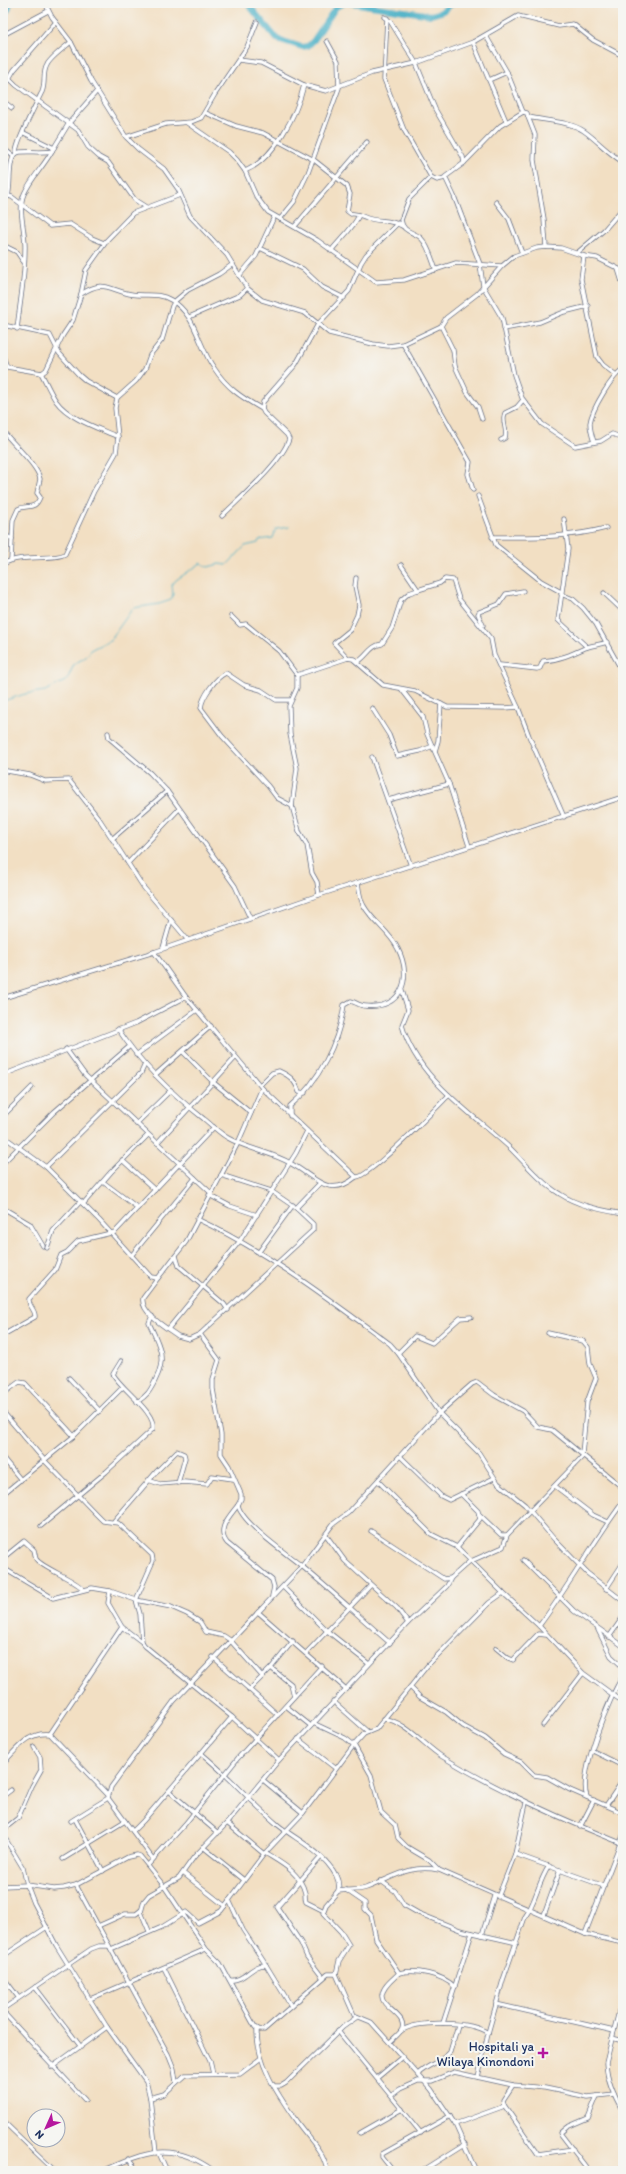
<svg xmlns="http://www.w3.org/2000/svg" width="626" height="2174" font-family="Itim,sans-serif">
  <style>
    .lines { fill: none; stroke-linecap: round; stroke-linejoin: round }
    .stream { stroke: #46afc5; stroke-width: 1 }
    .river { stroke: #46afc5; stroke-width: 6 }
    .minor-casing { stroke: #666d81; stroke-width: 5 }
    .minor { stroke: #fff; stroke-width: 3.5 }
    .poi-dot { fill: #b5179e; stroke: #f6f6f2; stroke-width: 1.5 }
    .labels { text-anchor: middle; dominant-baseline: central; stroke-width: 4; stroke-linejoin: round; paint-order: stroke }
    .poi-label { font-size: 13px; fill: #1b2f5e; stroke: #f6f6f2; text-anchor: end }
  </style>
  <rect width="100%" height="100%" fill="#f6f6f2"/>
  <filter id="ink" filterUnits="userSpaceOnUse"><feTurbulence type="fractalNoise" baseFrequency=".025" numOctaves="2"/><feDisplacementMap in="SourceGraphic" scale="8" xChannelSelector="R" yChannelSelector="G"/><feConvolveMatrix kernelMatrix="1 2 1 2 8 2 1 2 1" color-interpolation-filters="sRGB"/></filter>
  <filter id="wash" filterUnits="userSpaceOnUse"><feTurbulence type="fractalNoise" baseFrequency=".012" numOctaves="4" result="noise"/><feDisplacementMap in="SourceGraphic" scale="16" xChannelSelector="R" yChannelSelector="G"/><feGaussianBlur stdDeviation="0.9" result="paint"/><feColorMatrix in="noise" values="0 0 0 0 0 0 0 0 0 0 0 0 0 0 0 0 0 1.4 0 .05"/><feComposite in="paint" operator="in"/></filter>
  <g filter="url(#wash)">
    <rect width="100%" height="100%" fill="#f2dfc3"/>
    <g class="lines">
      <polyline class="stream" points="3,701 25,694 45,691 67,680 74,664 86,657 92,649 110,640 133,608 159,604 171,600 173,594 172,585 176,580 201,563 208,567 219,564 227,565 245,546 258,543 259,540 273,538 276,529 289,527"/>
      <g class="river">
        <polyline points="247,3 277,39 302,47 308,46 314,40 336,7 344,3"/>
        <polyline points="351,3 431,15 441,12 453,3"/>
        <polyline points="3,13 8,10 10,3"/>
      </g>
    </g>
  </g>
  <g filter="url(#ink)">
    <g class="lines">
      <g class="minor-casing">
        <g id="minor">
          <polyline points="45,3 52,17 71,42 91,81 126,137 138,149 164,169 178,189 190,216 227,255 247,288 262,300 305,313 329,333 373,344 388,346 403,344 441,326 446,318 477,294 502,266 514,256 537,248 546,247 561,248 584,256 597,258 623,271"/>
          <polyline points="261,4 262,3"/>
          <polyline points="384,17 390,21 416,63 435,109 463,157 464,163"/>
          <polyline points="387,18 384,79 404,130 431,177 437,180 445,178"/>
          <polyline points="3,35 48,11"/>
          <polyline points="486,36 507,72 523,112"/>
          <polyline points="473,42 506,121"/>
          <polyline points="239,60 261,63 304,85 326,91 372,73 416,63 473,42 518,16 559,26 573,24 593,40 623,56"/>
          <polyline points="3,72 16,85 78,130 88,147 99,157 108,162 135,200 146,207"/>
          <polyline points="489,80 507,72"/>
          <polyline points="3,89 14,70 56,22"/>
          <polyline points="3,101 12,108"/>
          <path d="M206 113 236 126 263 133 314 160 347 186 350 194 347 211 351 214C357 213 361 216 367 218 379 222 390 219 402 226"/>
          <polyline points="528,117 535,135 534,160 544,219 546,247"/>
          <polyline points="187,123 229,152 237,160 245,171 256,196 268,212 317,240 376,282 404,280 456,263 502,266"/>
          <polyline points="24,133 54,148"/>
          <polyline points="126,137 166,124 191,122 201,118 215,94 247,47 257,22"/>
          <polyline points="3,148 13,156"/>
          <path d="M16 153C15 144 37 102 42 92 46 83 42 73 47 65 50 58 65 47 71 42"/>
          <path d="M623 162C608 153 598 141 584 131 569 121 546 121 528 117L527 113 523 112 500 126 464 163 445 177 454 196 480 264 483 286 502 318 514 375 522 398 542 424 575 446 601 441 612 434 623 438"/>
          <path d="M245 171C274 159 297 114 304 85"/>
          <path d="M431 177 409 199 401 220C403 233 413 231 421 238 429 246 432 260 436 270"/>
          <path d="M8 196C12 184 6 154 20 152 30 151 41 153 52 151L69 123 97 91"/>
          <polyline points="3,199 8,196 12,197 50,226 70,224 92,238 104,243 133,213 180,195"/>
          <polyline points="496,202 509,219 522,253"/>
          <polyline points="280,219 294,202 308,173 339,88 338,61 327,41"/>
          <polyline points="295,226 367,142"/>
          <polyline points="3,245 17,252 23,261"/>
          <polyline points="260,248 303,269 322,287 344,298"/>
          <path d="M331 251C340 239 353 229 359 215"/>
          <polyline points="577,253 604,230 623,208"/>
          <polyline points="584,256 581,279 597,357 603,365 616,375"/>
          <polyline points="618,269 623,285"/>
          <polyline points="239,276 256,256 274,217"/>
          <polyline points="81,294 86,270 106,242"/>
          <polyline points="189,317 240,295 247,288"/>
          <polyline points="3,325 50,335 59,353 79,375 86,381 117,398"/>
          <polyline points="441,326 453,350 455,366 467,392 478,407 482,419"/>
          <path d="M17 329C20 303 25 276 25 249 26 233 17 209 24 194 31 178 44 166 52 151"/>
          <polyline points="504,329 540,322 564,312 588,306"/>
          <polyline points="403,344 470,462 468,474 473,490"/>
          <path d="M3 356 7 367 42 373 46 370 63 335 73 320 81 294C102 281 105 287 126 293 142 298 156 291 171 300 196 314 198 346 214 368 227 388 241 397 262 409"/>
          <path d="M41 373C46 382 50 392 56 401 69 419 98 428 118 437"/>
          <path d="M3 431C12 443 38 466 40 479L37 493 40 497C35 511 27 504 18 509L13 520 11 560"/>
          <path d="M501 440 505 438C508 429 501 422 505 413L517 407 523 400"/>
          <path d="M594 442C592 436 590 429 590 423 592 409 612 376 623 369"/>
          <polyline points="478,496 496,545 541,581 561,592"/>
          <path d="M222 516C240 498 283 461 289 439L287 435 264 413 262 409 263 402 296 364 318 324 349 291 361 263 366 255 398 223"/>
          <polyline points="564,519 568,549 558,620 587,647"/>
          <polyline points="3,534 12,539"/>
          <path d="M492 537C530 537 569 538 606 528"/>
          <path d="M3 564C22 553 54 561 65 554L94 491 116 453 118 437 115 408 117 398 136 381 145 369 150 355 162 340 172 306 175 301 188 290 219 274 233 264"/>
          <polyline points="401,565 418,590 440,583 445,579 453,580 459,599 491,639 494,655 518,707 529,736 564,817"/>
          <polyline points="604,593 623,611"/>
          <polyline points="561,594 573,599 583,608 596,624 621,669 623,743"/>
          <polyline points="231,616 240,625 246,624 279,651 297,675 297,688 289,706 290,734 297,768 292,806 299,831 307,845 312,873 317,882 319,895"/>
          <polyline points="483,625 478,614 479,612 499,604 506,594 523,591"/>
          <polyline points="348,658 334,643 350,630 357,615 359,605 355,586 356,578"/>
          <path d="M354 659 359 661C367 656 371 645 382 644L392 628 401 600 409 593 418 590"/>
          <path d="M500 665 537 669 540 668 543 661C559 660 572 654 585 648 591 645 600 645 607 642"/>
          <polyline points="297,675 348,658 353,659 383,685 415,691 447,707 505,708 518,707"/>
          <polyline points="402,690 423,717 427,734 449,784 469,846"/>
          <path d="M290 700H276L261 690 244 685 226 673C216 677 202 697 201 708L222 736 268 786 277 798 292 806"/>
          <polyline points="372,708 389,735 397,756 420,751 433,746"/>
          <polyline points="108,733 109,738 150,773 167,791 235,886 250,918"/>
          <polyline points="435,751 438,741 441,704"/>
          <polyline points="372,757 411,866"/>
          <polyline points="7,771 30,775 45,781 69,780 100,820 144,888 187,939"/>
          <polyline points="388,800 449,784"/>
          <polyline points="112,839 167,791"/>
          <polyline points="128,863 179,809"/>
          <polyline points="163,948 171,920"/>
          <path d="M154 952 186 997 262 1088 356 1177C368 1179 437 1107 449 1095"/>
          <path d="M402 990 408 1010 402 1025C417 1079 472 1113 511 1149 526 1164 541 1183 560 1194 578 1206 602 1210 623 1214"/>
          <polyline points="3,998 154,952 319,895 623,797"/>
          <path d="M118 1029C141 1064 171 1093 204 1119 212 1125 219 1133 228 1138 247 1149 271 1152 290 1163 315 1176 328 1200 356 1177"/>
          <polyline points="66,1049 85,1075 211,1193"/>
          <polyline points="183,1052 214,1083 251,1113"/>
          <polyline points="136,1055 197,1010"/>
          <polyline points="3,1075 136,1023 186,997"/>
          <polyline points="155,1075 211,1026"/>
          <path d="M260 1085 272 1073 279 1071C290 1076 295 1080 299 1092L305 1093"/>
          <polyline points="3,1116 32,1087"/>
          <path d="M290 1116V1106C319 1082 339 1042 344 1005L351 1001C355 1002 360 1006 365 1006 402 1010 413 978 398 949 390 932 373 922 364 906 360 900 359 890 358 883"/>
          <polyline points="136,1124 171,1090"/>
          <polyline points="3,1136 46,1167 99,1220 151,1277 158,1278 186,1242 238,1143 262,1088"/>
          <polyline points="157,1143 236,1057"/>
          <polyline points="122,1160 155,1190"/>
          <polyline points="3,1163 54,1112 130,1046"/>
          <polyline points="46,1167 141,1073 145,1064"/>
          <polyline points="103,1182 138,1208"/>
          <polyline points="209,1195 230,1206 257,1215"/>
          <polyline points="83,1204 111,1172 148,1135"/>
          <polyline points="3,1208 30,1224 43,1246"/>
          <polyline points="296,1208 320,1183"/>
          <path d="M197 1219C266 1251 329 1299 390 1344L398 1353 439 1413 479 1453 498 1483 525 1505 554 1539 587 1573 623 1601"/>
          <polyline points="47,1248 53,1231 81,1201"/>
          <polyline points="258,1253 293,1205"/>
          <polyline points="131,1256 195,1178"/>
          <polyline points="176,1256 179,1266 224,1304 228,1310"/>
          <path d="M158 1278 143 1298C140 1313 167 1328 178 1336L189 1339 200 1334 313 1230V1224L296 1208 271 1191 221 1175"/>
          <polyline points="168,1329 239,1242 296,1153 307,1131"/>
          <polyline points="548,1333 583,1341 588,1347 590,1364 596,1378 587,1402 582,1454"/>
          <path d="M200 1334 219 1360 213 1379V1389L221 1435V1454L229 1466 241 1494V1499L238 1505C242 1524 289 1555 304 1568 333 1592 361 1618 390 1643"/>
          <path d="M3 1335 35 1317C36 1310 28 1306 29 1299L55 1270 61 1255 67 1252 78 1241 115 1232 214 1127"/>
          <polyline points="398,1353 415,1336 432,1343 460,1318 471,1317"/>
          <polyline points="69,1378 100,1411"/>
          <polyline points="3,1394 19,1382 25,1383 74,1436"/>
          <path d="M137 1402C147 1396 150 1391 155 1381 167 1358 160 1346 149 1323L152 1316"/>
          <polyline points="3,1412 45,1461 96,1514 103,1521 118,1523 152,1555 153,1561 136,1600 140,1614 142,1642 145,1646 232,1717 279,1760"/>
          <polyline points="401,1457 441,1496 449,1500 494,1478"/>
          <polyline points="3,1458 21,1480"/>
          <polyline points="148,1480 160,1484 184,1482 207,1484 212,1476 233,1479"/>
          <polyline points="378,1481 431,1534 457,1547 503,1593 539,1626 583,1673 623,1702"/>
          <polyline points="555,1486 593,1515 608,1522"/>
          <polyline points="3,1494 74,1436 123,1387"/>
          <path d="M238 1505C229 1517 216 1529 227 1543L272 1580 274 1587 272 1596"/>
          <polyline points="479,1514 501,1535 507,1535 583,1456"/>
          <polyline points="114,1521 157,1471 177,1451 184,1454 185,1458 178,1483"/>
          <path d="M41 1526 106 1472 153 1429C156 1412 122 1390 113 1374L121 1361"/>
          <polyline points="371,1531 444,1579 451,1578 470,1561"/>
          <polyline points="326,1535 345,1561 397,1608 408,1623"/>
          <polyline points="457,1547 480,1519 478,1511 461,1494"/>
          <path d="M3 1558 24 1541 34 1550C35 1553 35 1556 36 1559 42 1568 72 1578 83 1589"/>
          <polyline points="523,1560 574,1611 623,1646"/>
          <polyline points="471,1561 503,1547 507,1535"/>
          <polyline points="3,1568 53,1598 92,1588 110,1591 136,1600 171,1607 187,1614 200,1622 206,1632 224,1636 230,1640 262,1676"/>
          <polyline points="283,1587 326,1630 369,1664"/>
          <polyline points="606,1589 623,1563"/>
          <polyline points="110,1591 108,1603 122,1627"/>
          <polyline points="258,1612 346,1689"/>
          <path d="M539 1626C569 1586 593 1542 623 1502"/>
          <polyline points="598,1630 611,1656 623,1667"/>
          <polyline points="609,1637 623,1617"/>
          <polyline points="496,1648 508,1658 513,1660 538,1634 546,1635"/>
          <polyline points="307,1652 371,1585"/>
          <polyline points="213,1657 278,1715"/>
          <polyline points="271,1668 291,1684 294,1696"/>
          <polyline points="410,1687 420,1697 446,1712 463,1726 485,1738 504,1754 521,1762 534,1775 547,1777 570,1790 623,1813"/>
          <polyline points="249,1690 271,1668 293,1641"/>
          <polyline points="333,1701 368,1732"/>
          <polyline points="286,1706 311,1726"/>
          <path d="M383 1719C403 1719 425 1746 441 1756 499 1791 559 1818 621 1843"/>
          <polyline points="313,1723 345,1738 354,1745 371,1775 381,1812 395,1825 398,1838 407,1847 429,1860 438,1869"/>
          <polyline points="543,1725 583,1673"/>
          <polyline points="50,1734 122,1627 142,1642"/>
          <polyline points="298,1739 335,1768"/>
          <polyline points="593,1751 623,1766"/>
          <path d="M202 1754C229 1776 251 1802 278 1825 294 1838 314 1847 328 1864 335 1872 341 1881 338 1891L326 1905 323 1913 341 1932 349 1945 339 1961 336 1974"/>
          <path d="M5 1761C18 1748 29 1731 50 1734L108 1795"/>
          <polyline points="263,1780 303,1813"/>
          <polyline points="169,1791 218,1833"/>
          <polyline points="3,1796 11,1790"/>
          <path d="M587 1797C578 1774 609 1698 623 1676"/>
          <polyline points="607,1804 623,1780"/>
          <polyline points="75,1819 103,1871"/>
          <polyline points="71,1821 108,1798"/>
          <polyline points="227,1823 264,1854"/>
          <polyline points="580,1827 594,1800"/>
          <polyline points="3,1830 18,1818 32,1786 41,1770 40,1757 34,1747"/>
          <polyline points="133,1831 143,1821 232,1717"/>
          <polyline points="3,1835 23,1868 27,1885 34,1903 56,1945 107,2027 146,2081 150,2098 156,2153"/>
          <polyline points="203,1847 244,1880"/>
          <path d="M265 1853C281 1863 300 1872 305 1893 305 1896 305 1899 306 1902L322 1910"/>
          <polyline points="515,1854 604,1886"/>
          <polyline points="321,1857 277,1907 301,1943 307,1957 323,1978"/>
          <polyline points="63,1859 125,1821"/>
          <polyline points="153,1859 108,1798 111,1787 174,1701 302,1566 333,1524 348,1513 439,1413 472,1384 477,1382 494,1395 523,1411 538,1427 552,1430 623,1488"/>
          <polyline points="148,1865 185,1824 238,1758 322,1666"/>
          <polyline points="183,1873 225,1906"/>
          <polyline points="381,1881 395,1891 404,1905 418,1913 460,1930 517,1943"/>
          <polyline points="76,1885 168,2054 174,2069 176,2082"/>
          <polyline points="3,1886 27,1885 54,1889 64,1888 76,1885 128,1857 137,1855 140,1856 164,1886 206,1949 220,1963 255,2027 260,2030 264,2030 328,1974 336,1974 354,2015 371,2022 431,2089 455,2124 476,2171"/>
          <polyline points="346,1890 365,1903 365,1909 371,1915 376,1939 399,1973"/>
          <path d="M338 1891C347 1889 358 1891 366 1888 393 1878 408 1864 439 1870L585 1934 623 1943"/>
          <polyline points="498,1897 515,1854 526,1803"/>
          <polyline points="229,1900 243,1930 266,1965"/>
          <polyline points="544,1915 560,1870"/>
          <polyline points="98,1926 125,1914 136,1914 141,1910"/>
          <polyline points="149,1931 141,1912 144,1901 149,1895 179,1878 194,1857 227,1823 279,1760 408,1623 447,1586 451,1578"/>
          <polyline points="585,1934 623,1836"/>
          <polyline points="482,1935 494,1896"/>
          <polyline points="111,1949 162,1927 186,1912 198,1923 221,1911 264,1854 303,1813 354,1745 364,1734 376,1729 427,1666 489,1603 503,1593"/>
          <polyline points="3,1956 47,1927"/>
          <polyline points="164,1968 210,2061 213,2074"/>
          <polyline points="3,1977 18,1997"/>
          <path d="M230 1980C244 1982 252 1964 266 1965L291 2006"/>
          <polyline points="35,1987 81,2047"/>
          <path d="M623 1995 606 2063C607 2080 614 2096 623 2111"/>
          <polyline points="90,1999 206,1949"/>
          <polyline points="496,2004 614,2031"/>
          <polyline points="3,2009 91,1949 99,1946 109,1946"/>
          <polyline points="3,2012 85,2100"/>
          <polyline points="443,2023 472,1933"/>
          <path d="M257 2029C256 2063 278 2095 297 2122 308 2138 324 2151 327 2171"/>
          <polyline points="338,2031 421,2133"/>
          <path d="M401 2031C418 2020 471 2021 488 2033"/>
          <polyline points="612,2038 623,2041"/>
          <path d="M390 2042C393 2039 398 2035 401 2031 410 2016 380 2008 382 1995 383 1986 393 1979 399 1973 416 1969 442 1974 455 1987"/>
          <polyline points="52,2067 107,2027"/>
          <path d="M418 2074C427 2065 443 2061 450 2052L458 2025"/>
          <path d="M478 2077 488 2033 503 1980 525 1917C536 1902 538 1882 549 1866"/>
          <polyline points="377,2078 402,2057"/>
          <polyline points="274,2086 281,2086 286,2083 343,2027 357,2017"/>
          <polyline points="392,2095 400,2089 418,2081 432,2081 454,2072 513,2085 545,2088 588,2097 614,2094"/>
          <polyline points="150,2098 164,2094 185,2075 240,2074 261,2058"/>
          <polyline points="504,2105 538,2154 573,2149"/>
          <polyline points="3,2121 55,2171"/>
          <polyline points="455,2124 502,2107 504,2105 503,2100 513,2085"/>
          <polyline points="360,2133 402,2109"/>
          <polyline points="159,2153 167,2171"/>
          <polyline points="128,2159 138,2171"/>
          <path d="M103 2171C146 2151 173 2141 214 2171"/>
          <polyline points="393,2171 382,2157 382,2154 450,2116"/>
          <polyline points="422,2171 465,2144"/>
          <polyline points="589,2171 560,2133 567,2127 588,2118 597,2096"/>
          <polyline points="616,2171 623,2166"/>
        </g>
      </g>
      <use href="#minor" class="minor"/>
    </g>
  </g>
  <path class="poi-dot" d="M541 2047h4v4h4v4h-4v4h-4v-4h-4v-4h4z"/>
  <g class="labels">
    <g class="poi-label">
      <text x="534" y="2046">Hospitali ya<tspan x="534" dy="15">Wilaya Kinondoni</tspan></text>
    </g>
  </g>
  <rect width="626" height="2174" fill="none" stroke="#f6f6f2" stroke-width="16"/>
  <g transform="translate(46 2128) rotate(225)"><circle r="19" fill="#f6f6f2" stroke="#9ea6b7"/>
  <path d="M0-3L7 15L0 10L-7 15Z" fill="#b5179e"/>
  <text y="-6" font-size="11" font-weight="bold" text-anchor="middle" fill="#1b2f5e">N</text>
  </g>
</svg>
